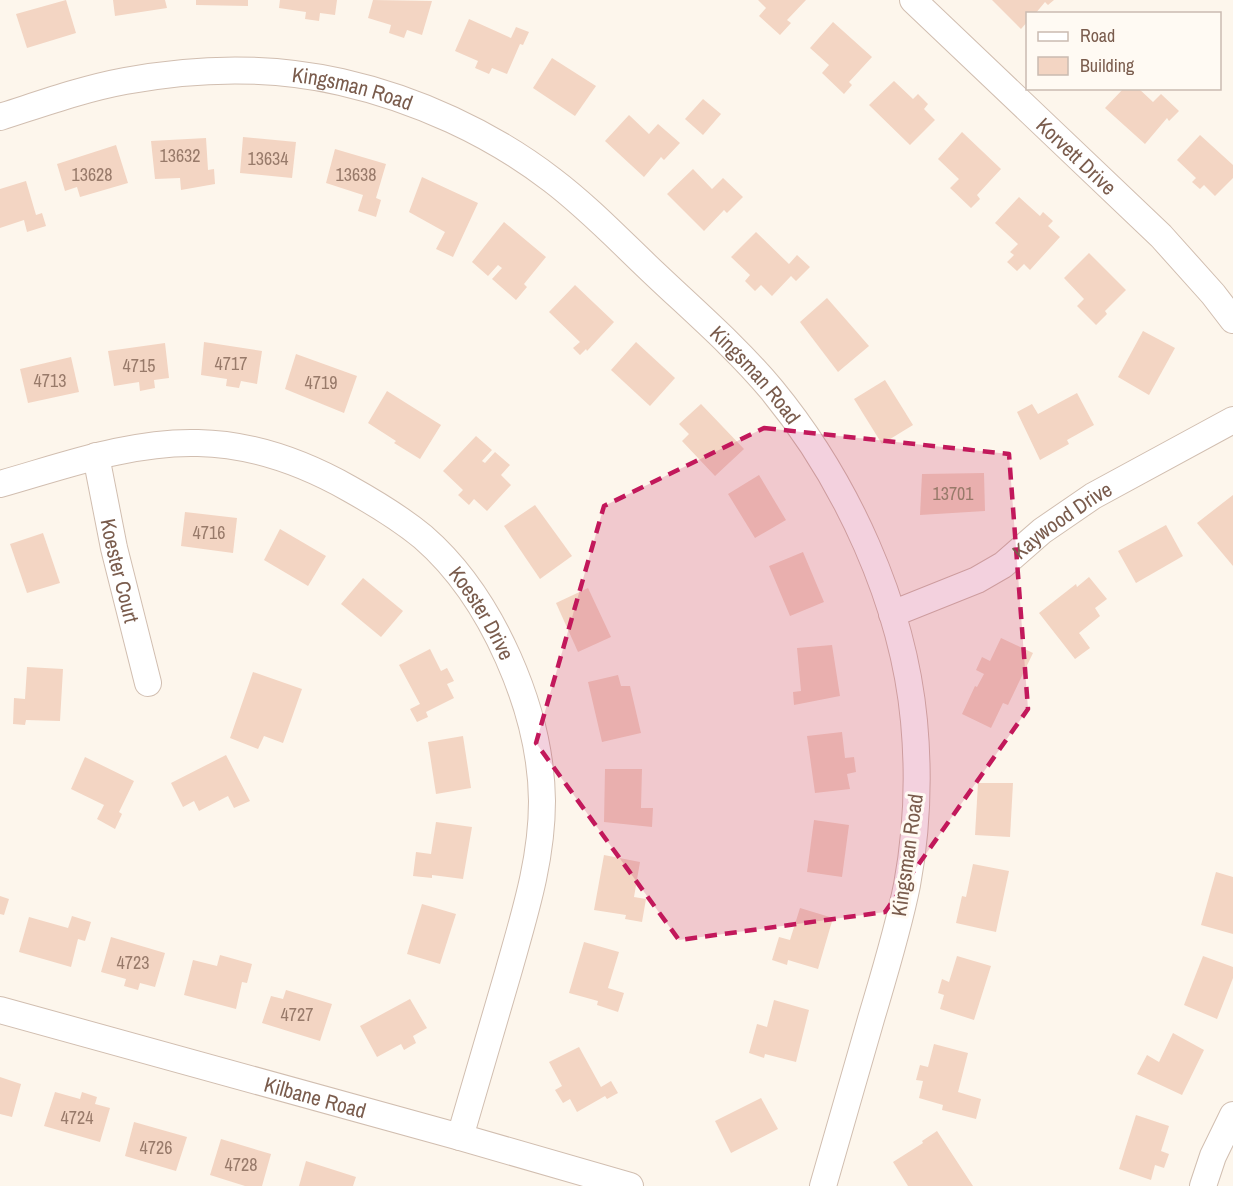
<svg xmlns="http://www.w3.org/2000/svg" width="1233" height="1186" font-family="'Archivo Narrow',sans-serif">
  <style>
    .building { fill: #f3d5c3 }
    .lines { fill: none; stroke-linecap: round; stroke-linejoin: round }
    .minor-casing { stroke: #d1beb0; stroke-width: 28 }
    .minor { stroke: #fff; stroke-width: 26 }
    .marked { fill: #c2185b; fill-opacity: 0.2; stroke: #c2185b; stroke-width: 4.5; stroke-dasharray: 12 8; stroke-linejoin: round }
    .labels { text-anchor: middle; dominant-baseline: central; stroke-width: 6; stroke-linejoin: round; paint-order: stroke }
    .number-label { font-size: 18px; fill: #987a6a }
    .street-label { font-size: 21px; fill: #7a5c4d; stroke: #fffaf3 }
  </style>
  <rect width="100%" height="100%" fill="#fdf6ec"/>
  <g class="building">
    <polygon points="66,0 76,33 27,48 16,14"/>
    <polygon points="113,0 165,0 167,8 115,16"/>
    <polygon points="196,0 248,0 248,6 196,5"/>
    <polygon points="280,0 337,0 335,15 320,13 319,21 305,19 306,12 279,8"/>
    <polygon points="373,0 432,1 422,35 407,30 404,38 389,33 391,25 368,18"/>
    <polygon points="758,0 806,0 787,20 791,23 780,35 759,16 766,8"/>
    <polygon points="992,0 1054,0 1048,5 1045,2 1035,14 1028,14 1028,21 1021,29"/>
    <polygon points="469,19 511,38 516,27 529,32 523,45 520,44 507,74 492,68 489,74 475,68 478,61 455,51"/>
    <polygon points="833,22 872,57 849,82 852,85 844,94 822,73 829,65 810,48"/>
    <polygon points="552,58 596,86 575,116 533,88"/>
    <polygon points="894,81 913,99 918,94 928,104 924,109 935,120 910,145 869,105"/>
    <polygon points="1124,88 1138,88 1153,102 1161,94 1179,111 1169,121 1167,118 1145,144 1105,108"/>
    <polygon points="703,99 721,114 703,135 685,119"/>
    <polygon points="629,115 649,134 658,124 680,143 664,160 661,157 644,177 605,141"/>
    <polygon points="962,132 1001,169 977,195 980,199 971,208 950,188 959,179 938,159"/>
    <polygon points="1200,135 1233,165 1233,178 1215,196 1204,185 1200,189 1192,182 1196,178 1177,160"/>
    <polygon points="243,137 296,142 292,178 240,173"/>
    <polygon points="206,138 208,170 214,169 215,184 181,190 180,178 155,179 151,141"/>
    <polygon points="116,145 128,183 80,197 77,187 65,191 57,164"/>
    <polygon points="335,149 386,164 376,198 381,200 376,217 358,211 363,195 326,183"/>
    <polygon points="693,169 712,189 723,178 743,197 727,213 724,210 704,231 667,194"/>
    <polygon points="422,177 478,203 453,257 436,249 445,232 409,212"/>
    <polygon points="26,181 36,215 42,213 46,226 27,232 24,220 0,228 0,189"/>
    <polygon points="1019,197 1040,216 1043,212 1053,221 1048,226 1060,237 1030,270 1024,264 1017,271 1007,262 1014,255 1010,252 1018,244 995,223"/>
    <polygon points="504,222 546,257 524,284 527,287 516,300 492,279 502,268 498,265 488,276 472,262"/>
    <polygon points="756,232 789,264 797,255 810,267 796,281 791,276 772,296 761,285 755,291 745,281 750,275 731,257"/>
    <polygon points="1089,253 1126,290 1105,311 1107,314 1096,325 1077,306 1084,299 1064,278"/>
    <polygon points="575,285 614,322 587,351 586,349 580,355 573,348 580,342 549,312"/>
    <polygon points="827,298 869,346 838,372 800,322"/>
    <polygon points="1143,331 1175,348 1149,395 1118,377"/>
    <polygon points="204,342 262,351 257,384 241,381 239,388 226,386 227,379 201,375"/>
    <polygon points="636,342 675,378 650,406 611,370"/>
    <polygon points="165,343 169,378 154,380 155,388 140,391 139,382 114,386 108,351"/>
    <polygon points="296,354 357,376 344,413 285,389"/>
    <polygon points="71,357 79,392 28,403 20,369"/>
    <polygon points="885,380 913,425 882,444 854,399"/>
    <polygon points="387,391 441,425 420,459 394,443 396,441 368,423"/>
    <polygon points="1077,393 1094,425 1067,440 1069,444 1040,460 1017,412 1032,404 1038,414"/>
    <polygon points="701,404 744,449 715,476 682,441 689,434 679,424"/>
    <polygon points="476,436 492,450 482,461 485,463 495,452 510,465 501,475 511,485 487,511 474,499 469,505 458,495 463,490 443,471"/>
    <polygon points="984,473 985,511 920,515 922,474"/>
    <polygon points="759,475 786,520 755,538 728,494"/>
    <polygon points="1233,495 1233,566 1197,523"/>
    <polygon points="535,505 572,556 540,579 504,526"/>
    <polygon points="185,512 237,518 233,553 181,546"/>
    <polygon points="1166,525 1183,556 1136,583 1118,551"/>
    <polygon points="280,529 326,556 308,586 264,560"/>
    <polygon points="43,533 60,583 27,593 10,544"/>
    <polygon points="803,552 824,602 790,616 769,566"/>
    <polygon points="1089,577 1107,599 1095,608 1100,616 1079,633 1090,648 1075,659 1039,613 1076,584 1077,587"/>
    <polygon points="363,578 403,611 381,637 341,604"/>
    <polygon points="588,588 611,637 578,652 556,603"/>
    <polygon points="1001,638 1033,653 1008,705 1003,703 991,728 962,714 975,686 977,687 984,674 976,670 982,657 990,661"/>
    <polygon points="832,645 840,696 794,705 793,692 801,691 797,648"/>
    <polygon points="430,649 441,671 447,668 454,681 447,684 454,698 426,712 428,717 417,722 410,709 420,704 399,665"/>
    <polygon points="27,667 63,669 60,721 26,720 25,725 13,724 14,698 25,699"/>
    <polygon points="253,672 302,689 283,743 264,736 258,749 230,738"/>
    <polygon points="618,675 621,686 630,686 641,733 602,742 588,682"/>
    <polygon points="842,732 845,758 854,757 856,772 847,774 850,789 815,793 807,736"/>
    <polygon points="463,736 471,788 436,794 428,742"/>
    <polygon points="226,755 250,801 234,808 228,796 199,811 194,801 183,807 171,783"/>
    <polygon points="85,757 134,781 119,812 122,814 115,829 97,819 104,805 71,789"/>
    <polygon points="605,769 642,769 641,808 653,808 652,827 604,822"/>
    <polygon points="978,783 1013,783 1010,837 975,835"/>
    <polygon points="814,820 849,825 842,877 807,872"/>
    <polygon points="436,822 472,827 463,879 432,875 432,878 413,876 416,852 431,854"/>
    <polygon points="604,855 640,862 634,897 646,899 642,922 625,919 626,915 594,910"/>
    <polygon points="973,864 1009,871 996,932 956,923 962,896 966,897"/>
    <polygon points="1216,872 1233,877 1233,934 1201,925"/>
    <polygon points="0,896 9,899 4,915 0,914"/>
    <polygon points="422,904 456,914 440,964 407,954"/>
    <polygon points="800,908 833,918 818,969 788,960 787,965 772,960 779,937 790,940"/>
    <polygon points="72,916 91,922 85,941 78,939 71,967 19,952 29,917 68,928"/>
    <polygon points="111,937 165,953 155,987 140,983 138,990 124,986 126,979 101,972"/>
    <polygon points="584,942 619,952 608,988 624,993 618,1012 597,1005 598,1001 569,993"/>
    <polygon points="220,955 252,964 247,983 242,982 236,1009 184,995 193,960 217,966"/>
    <polygon points="957,956 991,966 974,1020 940,1009 944,995 938,993 942,979 949,982"/>
    <polygon points="1203,956 1233,967 1233,978 1217,1019 1184,1005"/>
    <polygon points="286,990 332,1004 320,1041 262,1023 271,996 283,999"/>
    <polygon points="410,999 427,1028 413,1036 416,1043 404,1050 401,1044 377,1057 360,1026"/>
    <polygon points="774,1000 809,1010 796,1062 765,1054 764,1058 749,1053 757,1024 767,1027"/>
    <polygon points="1173,1033 1204,1050 1182,1095 1137,1074 1147,1055 1159,1062"/>
    <polygon points="934,1044 968,1053 958,1092 981,1099 976,1119 942,1110 943,1105 919,1098 923,1081 916,1080 920,1065 928,1067"/>
    <polygon points="579,1047 601,1087 611,1081 618,1093 607,1099 605,1096 577,1112 570,1099 563,1103 555,1090 562,1086 549,1062"/>
    <polygon points="0,1077 21,1084 12,1117 0,1114"/>
    <polygon points="55,1092 80,1099 82,1092 97,1097 95,1104 110,1108 100,1142 44,1126"/>
    <polygon points="761,1098 778,1129 731,1153 715,1121"/>
    <polygon points="1136,1115 1169,1126 1161,1151 1169,1154 1164,1168 1155,1165 1151,1180 1119,1169"/>
    <polygon points="134,1122 187,1137 176,1171 125,1156"/>
    <polygon points="937,1131 973,1186 908,1186 893,1162 923,1143 922,1141"/>
    <polygon points="221,1139 271,1154 262,1186 245,1186 210,1175"/>
    <polygon points="306,1161 356,1177 353,1186 299,1186"/>
  </g>
  <g class="lines">
    <g class="minor-casing">
      <g id="minor">
        <path id="s1" d="M913 0 1161 236 1213 294 1233 320"/>
        <path id="s2" d="M0 117C41 104 82 89 125 81 195 68 271 66 341 82 416 99 491 133 552 180 589 208 621 242 655 274 694 311 737 348 772 390 846 480 903 603 914 721 919 775 917 831 907 885 898 930 884 975 871 1019 855 1075 839 1130 823 1186"/>
        <path id="s3" d="M96 456 114 548 148 683"/>
        <path id="s4" d="M0 484C64 466 131 441 198 443 251 444 304 463 350 489 375 503 400 518 423 537 492 597 541 710 542 801 542 861 524 916 508 973 492 1027 476 1082 460 1137"/>
        <path id="s5" d="M892 614 977 580 1003 565 1042 531 1093 496 1233 420"/>
        <path id="s6" d="M0 1010 460 1137 630 1186"/>
        <polyline points="1203,1186 1213,1156 1233,1115"/>
      </g>
    </g>
    <use href="#minor" class="minor"/>
  </g>
  <path class="marked" d="M764 428 1009 454 1028 709 885 912 679 940 536 743 604 506Z"/>
  <g class="labels">
    <g class="number-label">
      <text x="180" y="155">13632</text>
      <text x="268" y="158">13634</text>
      <text x="92" y="174">13628</text>
      <text x="356" y="174">13638</text>
      <text x="231" y="363">4717</text>
      <text x="139" y="365">4715</text>
      <text x="50" y="380">4713</text>
      <text x="321" y="382">4719</text>
      <text x="953" y="493">13701</text>
      <text x="209" y="532">4716</text>
      <text x="133" y="962">4723</text>
      <text x="297" y="1014">4727</text>
      <text x="77" y="1117">4724</text>
      <text x="156" y="1147">4726</text>
      <text x="241" y="1164">4728</text>
    </g>
    <g class="street-label">
      <text stroke="none"><textPath href="#s2" startOffset="360">Kingsman Road</textPath></text>
      <text stroke="none"><textPath href="#s1" startOffset="226">Korvett Drive</textPath></text>
      <text stroke="none"><textPath href="#s2" startOffset="864">Kingsman Road</textPath></text>
      <text stroke="none"><textPath href="#s5" startOffset="196">Kaywood Drive</textPath></text>
      <text stroke="none"><textPath href="#s3" startOffset="117">Koester Court</textPath></text>
      <text stroke="none"><textPath href="#s4" startOffset="548">Koester Drive</textPath></text>
      <text transform="translate(907 855) rotate(-82)">Kingsman Road</text>
      <text stroke="none"><textPath href="#s6" startOffset="327">Kilbane Road</textPath></text>
    </g>
  </g>
  <rect x="1026" y="12" width="195" height="78" fill="#fffaf3" stroke="#cabbb1" stroke-width="1.5"/>
  <rect x="1038" y="32" width="30" height="9" fill="#ffffff" stroke="#cabbb1" stroke-width="1.5"/>
  <text x="1080" y="42" font-size="18" fill="#7a5c4d">Road</text>
  <rect x="1038" y="57" width="30" height="18" fill="#f3d5c3" stroke="#cabbb1" stroke-width="1.5"/>
  <text x="1080" y="72" font-size="18" fill="#7a5c4d">Building</text>
</svg>
